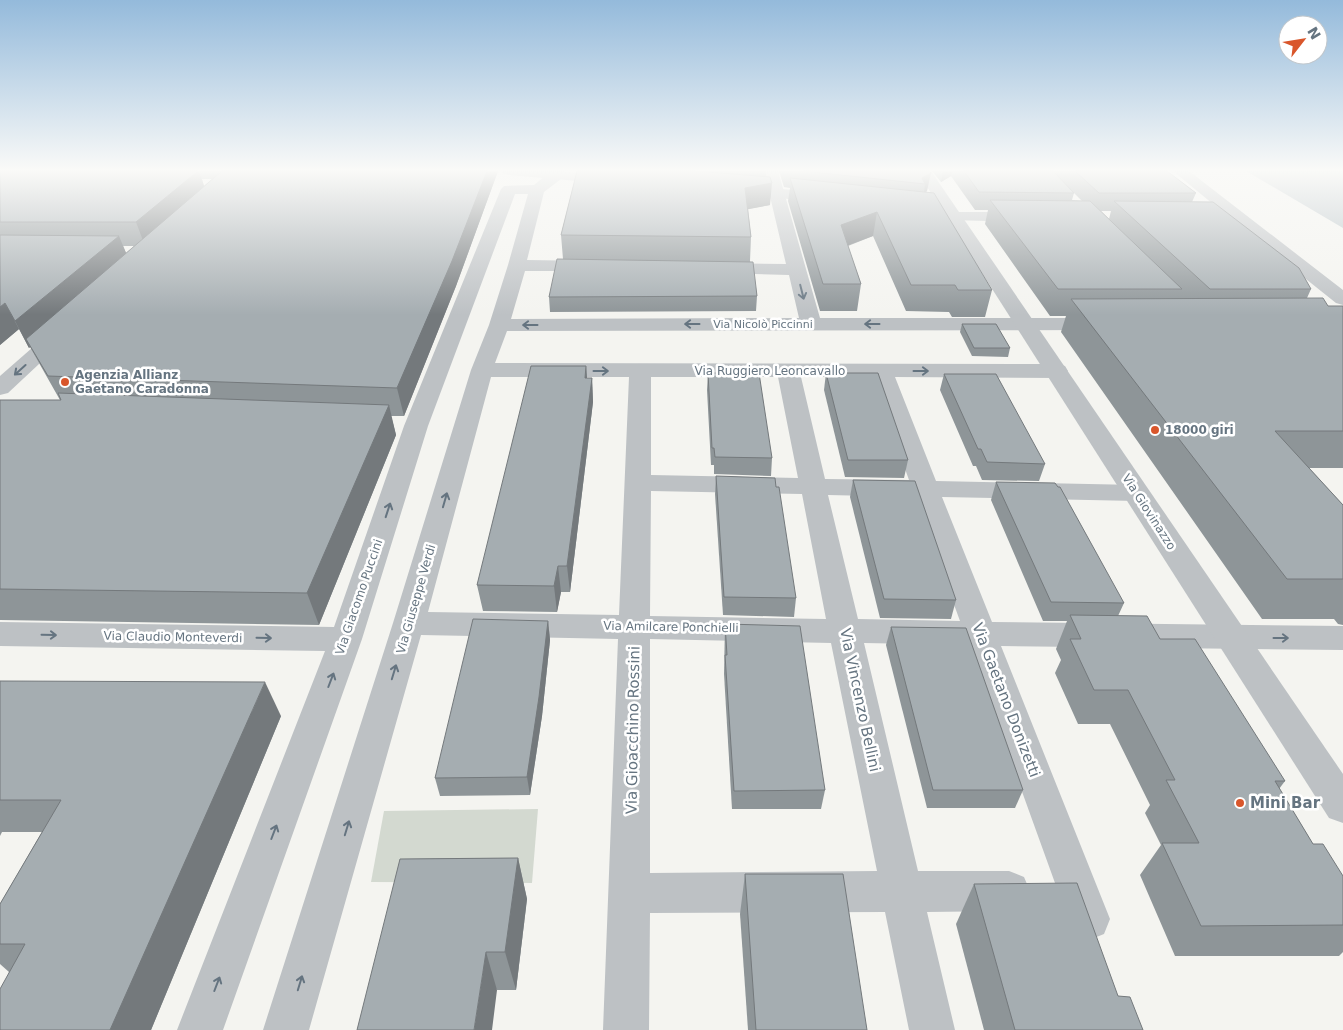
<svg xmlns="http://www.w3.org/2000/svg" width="1343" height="1030" font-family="'DejaVu Sans',sans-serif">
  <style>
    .green { fill: #d3d9d0 }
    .water { fill: #b7c2c7 }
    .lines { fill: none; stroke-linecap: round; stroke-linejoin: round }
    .minor { fill: #bdc1c4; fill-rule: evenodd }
    .tertiary { fill: #bdc1c4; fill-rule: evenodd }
    .wall { fill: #8e9598; fill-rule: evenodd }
    .shaded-wall { fill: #74797c }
    .building { fill: #a5adb1; stroke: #74797c }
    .oneway { stroke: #657480 }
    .poi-dot { fill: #d9562b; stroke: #fff; stroke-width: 2 }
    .labels { text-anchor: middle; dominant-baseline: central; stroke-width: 5; stroke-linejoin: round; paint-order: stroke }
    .far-street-label { font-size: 11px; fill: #657480; stroke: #fff }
    .street-label { font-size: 12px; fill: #657480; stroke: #fff }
    .poi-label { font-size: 12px; font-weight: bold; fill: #657480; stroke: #fff; text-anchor: start }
    .near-street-label { font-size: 15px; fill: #657480; stroke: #fff }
    .near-poi-label { font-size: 15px; font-weight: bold; fill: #657480; stroke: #fff; text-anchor: start }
  </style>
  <rect width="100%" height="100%" fill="#f4f4f0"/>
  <polygon class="green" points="538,809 532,883 371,882 384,811"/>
  <polygon class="water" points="1246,171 1343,171 1343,228"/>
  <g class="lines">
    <g class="minor">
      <path d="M551 171H565L561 179 544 192 527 260 593 261 599 262 602 266 599 270 593 271H525L511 319 799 318 789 275 716 273 710 272 707 268 710 264 716 263 786 264 764 171H778L820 318H1102L1109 320 1112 324 1109 328 1102 330 507 331 495 363 1057 364 1065 366 1068 371 1065 376 1057 378 895 377 936 481 1137 485 1146 487 1150 493 1146 499 1137 501 942 497 992 622 1343 626V650L1001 646 1110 919 1104 934 1089 940 1074 934 1068 919 969 645 864 643 918 871H1009L1024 877 1030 891 1024 905 1009 911 927 912 955 1030H909L885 912 650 913 649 1030H603L618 639 421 635 309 1030H263L393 623 471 370 489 325 508 265 528 194H515L428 426 362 639 223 1030H177L325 651 0 646V622L334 627 404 426 501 189 504 186 534 185ZM491 377H629L619 615 428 612ZM651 377H778L798 478 651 475ZM801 377H872L909 480 825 479ZM651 491 802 494 826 619 650 616ZM828 495 915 497 960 621 858 619ZM650 639 831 643 877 871 650 873Z"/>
      <polygon points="1173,171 1189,171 1343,290 1343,305 1336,303 1237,224 1193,222 1191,219 1193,216 1225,214"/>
      <polygon points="955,212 1024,212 1030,214 1032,217 1030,220 1024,222 949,220 947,217 949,214"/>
      <polygon points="63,325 70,327 73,331 70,335 8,393 0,395 0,376 56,327"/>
    </g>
    <g class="tertiary">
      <polygon points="502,171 560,171 612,176 617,177 619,180 617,183 612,184 509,175 504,174"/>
      <polygon points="917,171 931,171 1343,774 1343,823 1329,818"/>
      <polygon points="735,185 827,193 833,195 835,198 833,201 827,203 730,193 727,190 730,187"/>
    </g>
  </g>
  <g class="wall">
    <path d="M0 171H498L456 286 404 416H391L396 435 319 625 0 620V400H60L30 347 29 348 19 329 0 345ZM202 179H212L204 186ZM123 246H134L126 253Z"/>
    <polygon points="577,171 766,171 766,177 770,205 748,209 751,237 750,261 757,296 756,311 550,312 549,297 563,259 561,235"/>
    <polygon points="779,171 929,171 927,191 926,192 992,290 985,317 952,317 949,312 906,311 873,236 848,246 861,284 857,311 820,311 788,201 790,188 784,187"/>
    <path d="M932 171H1167L1196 193 1192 202 1311 289 1307 298 1328 306H1343V468H1309L1343 505V625L1338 624 1334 619H1262L1061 332 1066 316H1050L985 224 988 210H975L951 176 941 182ZM1074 193 1082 201 1072 200ZM1101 211H1111L1109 219Z"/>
    <polygon points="962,324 1010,348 1008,357 972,356 960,332"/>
    <polygon points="586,366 587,378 592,378 593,402 570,592 561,592 557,612 483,611 477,585"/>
    <polygon points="708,373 772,458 771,476 714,474 714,465 711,465 707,390"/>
    <polygon points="826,373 908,460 904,478 845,477 824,390"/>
    <polygon points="944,374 1045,464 1039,481 982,480 976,466 973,466 940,390"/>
    <polygon points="716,476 796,598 794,617 723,615 715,494"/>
    <polygon points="853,480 956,600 951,619 880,618 850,497"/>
    <polygon points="996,482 1124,603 1118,616 1160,639 1285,781 1279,789 1313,844 1343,876 1343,952 1339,956 1175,956 1140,875 1161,845 1145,813 1150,805 1110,724 1078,724 1055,673 1061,660 1056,649 1067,621 1043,621 991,500"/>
    <polygon points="548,621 550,640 542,716 530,795 440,796 435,778"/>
    <polygon points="725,624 825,790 821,809 732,809 724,674"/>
    <polygon points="891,627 1023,790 1015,808 927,808 886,645"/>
    <polygon points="0,681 281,716 151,1030 0,1030 9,972 0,964 0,904 42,832 2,832 0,836"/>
    <polygon points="518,858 527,899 516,990 497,990 400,859"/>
    <polygon points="745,874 867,1030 748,1030 740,914"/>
    <polygon points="974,884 1118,996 1143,1030 984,1030 956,924"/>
  </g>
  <g class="shaded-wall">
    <polygon points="198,171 199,171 206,192 145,246 136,222"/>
    <polygon points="487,171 498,171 456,286 404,416 397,388"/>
    <polygon points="943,171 952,171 951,176 941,182"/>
    <polygon points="931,173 927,191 924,193 925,184 922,178"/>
    <polygon points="772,183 770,205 744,210 745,188"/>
    <polygon points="877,212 873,236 838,249 841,225"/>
    <polygon points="119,236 129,260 26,339 30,347 29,348 15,321"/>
    <polygon points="5,303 19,329 0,345 0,307"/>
    <polygon points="586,366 588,390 585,378"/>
    <polygon points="592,378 593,402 570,592 567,566"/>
    <polygon points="389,405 396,435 319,625 307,593"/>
    <polygon points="558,566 561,592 557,612 554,586"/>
    <polygon points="548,621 550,640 542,716 530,795 527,777"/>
    <polygon points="265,682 281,716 151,1030 110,1030"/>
    <polygon points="518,858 527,899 516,990 505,952"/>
    <polygon points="486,952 497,990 492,1030 474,1030"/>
  </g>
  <g class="building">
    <polygon points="0,171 198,171 136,222 0,222"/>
    <polygon points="222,171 487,171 452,261 397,388 48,376 26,339"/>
    <polygon points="577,171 695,171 770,177 772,183 745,188 751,237 561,235"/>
    <polygon points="803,171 929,171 931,173 922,178 925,184"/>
    <polygon points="964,171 1053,171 1074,193 979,192"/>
    <polygon points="1075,171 1167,171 1196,193 1099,193"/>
    <polygon points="790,178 934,193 992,290 958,290 955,285 911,285 877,212 841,225 861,284 823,284"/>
    <polygon points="990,200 1090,201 1182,289 1058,289"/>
    <polygon points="1114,201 1213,202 1299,268 1311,289 1210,289"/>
    <polygon points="0,235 119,236 15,321 5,303 0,307"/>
    <polygon points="557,259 753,262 757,296 549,297"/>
    <polygon points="1323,298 1328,306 1343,306 1343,431 1275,431 1343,505 1343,579 1287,579 1071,299"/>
    <polygon points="962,324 996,324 1010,348 974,348"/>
    <polygon points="531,366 586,366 585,378 592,378 567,566 558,566 554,586 477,585"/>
    <polygon points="708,373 759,373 772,458 715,457 714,448 712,448"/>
    <polygon points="826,373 878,373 908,460 848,460"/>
    <polygon points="944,374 996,374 1045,464 987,462 981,449 978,449"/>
    <polygon points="58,393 389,405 307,593 0,589 0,400 61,400"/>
    <polygon points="716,476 775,478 776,487 779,487 796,598 724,597"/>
    <polygon points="853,480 915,481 956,600 884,599"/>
    <polygon points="996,482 1055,483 1058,487 1060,487 1124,603 1051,602"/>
    <polygon points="1070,615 1147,616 1160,639 1195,639 1285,781 1275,781 1313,844 1323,844 1343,876 1343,925 1201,926 1162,843 1199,843 1166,780 1175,780 1128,690 1094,690 1070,639 1081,639"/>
    <polygon points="473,619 548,621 539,697 527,777 435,778"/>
    <polygon points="725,624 800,626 825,790 734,791 725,655 727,655"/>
    <polygon points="891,627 966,628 1023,790 933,790"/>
    <polygon points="0,681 265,682 110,1030 0,1030 0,989 25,944 0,944 0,904 61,800 0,800"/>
    <polygon points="518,858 505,952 486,952 474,1030 357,1030 400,859"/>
    <polygon points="745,874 843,874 867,1030 756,1030"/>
    <polygon points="1077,883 1118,996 1130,997 1143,1030 1015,1030 974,884"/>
  </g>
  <defs><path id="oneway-shaft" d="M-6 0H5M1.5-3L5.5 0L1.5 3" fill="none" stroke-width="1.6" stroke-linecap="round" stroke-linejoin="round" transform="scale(1.25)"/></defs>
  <g class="oneway">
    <use href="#oneway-shaft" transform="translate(802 292) rotate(76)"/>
    <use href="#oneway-shaft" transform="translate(692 324) rotate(180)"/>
    <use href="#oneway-shaft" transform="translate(872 324) rotate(180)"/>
    <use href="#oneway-shaft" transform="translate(530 325) rotate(180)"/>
    <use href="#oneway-shaft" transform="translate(20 370) rotate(138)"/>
    <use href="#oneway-shaft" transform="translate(601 371)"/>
    <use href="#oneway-shaft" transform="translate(921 371)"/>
    <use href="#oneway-shaft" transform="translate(445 500) rotate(-74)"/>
    <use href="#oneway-shaft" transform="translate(388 510) rotate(-72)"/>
    <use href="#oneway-shaft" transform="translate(49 635) rotate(1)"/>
    <use href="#oneway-shaft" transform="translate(264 638) rotate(1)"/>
    <use href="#oneway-shaft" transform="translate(1281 638)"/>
    <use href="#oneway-shaft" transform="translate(394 672) rotate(-73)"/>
    <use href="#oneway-shaft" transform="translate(331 680) rotate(-69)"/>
    <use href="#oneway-shaft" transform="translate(347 828) rotate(-73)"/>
    <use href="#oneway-shaft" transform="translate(274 832) rotate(-69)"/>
    <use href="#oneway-shaft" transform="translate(300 983) rotate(-73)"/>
    <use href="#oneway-shaft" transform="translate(217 984) rotate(-69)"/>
  </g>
  <linearGradient id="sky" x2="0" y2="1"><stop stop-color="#94badb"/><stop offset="0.54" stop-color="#fafaf8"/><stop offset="1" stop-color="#fafaf8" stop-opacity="0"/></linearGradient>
  <rect width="1343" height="315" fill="url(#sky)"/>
  <g class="poi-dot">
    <circle cx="65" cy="382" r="5"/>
    <circle cx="1155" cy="430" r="5"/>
    <circle cx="1240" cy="803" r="5"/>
  </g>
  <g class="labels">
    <g class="far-street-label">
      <text x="763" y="324">Via Nicolò Piccinni</text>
    </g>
    <g class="street-label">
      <text x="770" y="371">Via Ruggiero Leoncavallo</text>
      <text transform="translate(1149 512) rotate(57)">Via Giovinazzo</text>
      <text transform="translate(359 597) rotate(-71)">Via Giacomo Puccini</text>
      <text transform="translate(416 599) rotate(-74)">Via Giuseppe Verdi</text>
      <text transform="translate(671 627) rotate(1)">Via Amilcare Ponchielli</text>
      <text transform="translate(173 637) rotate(1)">Via Claudio Monteverdi</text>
    </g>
    <g class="poi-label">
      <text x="75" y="375">Agenzia Allianz<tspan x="75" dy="14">Gaetano Caradonna</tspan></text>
      <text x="1165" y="430">18000 giri</text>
    </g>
    <g class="near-street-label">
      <text transform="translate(860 700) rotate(78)">Via Vincenzo Bellini</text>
      <text transform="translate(1006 700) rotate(69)">Via Gaetano Donizetti</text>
      <text transform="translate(633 730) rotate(-89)">Via Gioacchino Rossini</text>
    </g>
    <g class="near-poi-label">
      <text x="1250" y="803">Mini Bar</text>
    </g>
  </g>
  <g transform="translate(1303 40) rotate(59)"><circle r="24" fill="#ffffff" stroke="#c1c7cc"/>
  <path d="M0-4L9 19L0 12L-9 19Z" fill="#d9562b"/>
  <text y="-8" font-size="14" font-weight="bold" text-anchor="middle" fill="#657480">N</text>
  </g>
</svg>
